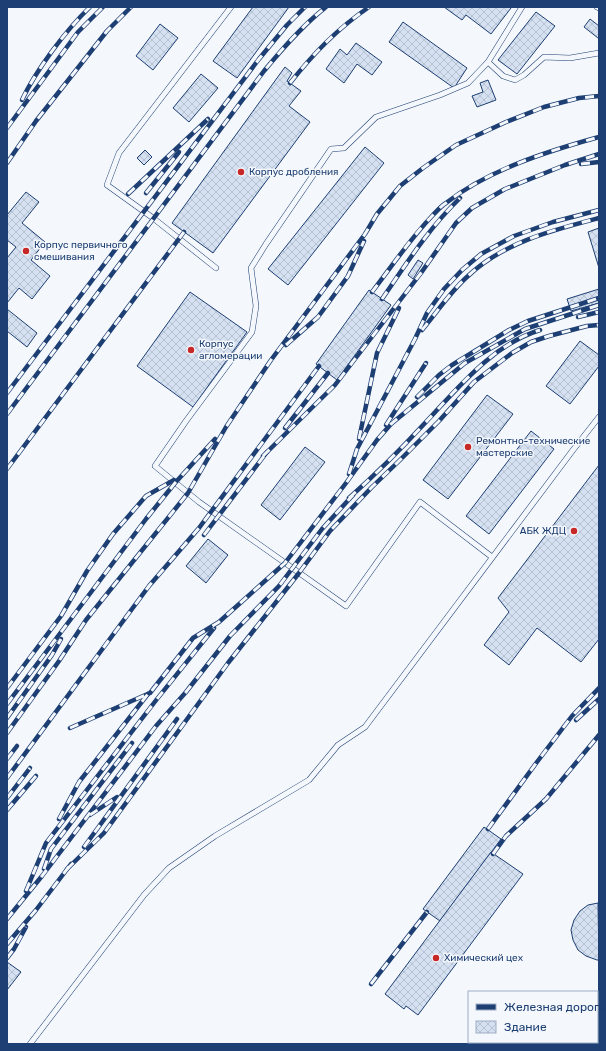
<svg xmlns="http://www.w3.org/2000/svg" width="606" height="1051" font-family="Rubik,sans-serif">
  <style>
    .building { fill: url(#building-cross-hatch); stroke: #1d3f73 }
    .lines { fill: none; stroke-linecap: round; stroke-linejoin: round }
    .lane-casing { stroke: #1d3f73; stroke-width: 6 }
    .lane { stroke: #f4f7fb; stroke-width: 5 }
    .rail-casing { stroke: #1d3f73; stroke-width: 4.5 }
    .rail { stroke: #f4f7fb; stroke-width: 3; stroke-dasharray: 9; stroke-linecap: butt }
    .poi-dot { fill: #c62828; stroke: #f4f7fb; stroke-width: 1.5 }
    .labels { text-anchor: middle; dominant-baseline: central; stroke-width: 3; stroke-linejoin: round; paint-order: stroke }
    .poi-label { font-size: 10px; fill: #1d3f73; stroke: #f4f7fb; text-anchor: start }
  </style>
  <defs>
    <pattern id="building-cross-hatch" width="8" height="8" patternUnits="userSpaceOnUse"><rect width="8" height="8" fill="#d5e0f0"/><path d="M0 0l8 8M0 8l8-8" fill="none" stroke="#b6c1d1"/></pattern>
  </defs>
  <rect width="100%" height="100%" fill="#f4f7fb"/>
  <g class="building">
    <polygon points="253,7 289,7 237,78 213,61"/>
    <polygon points="444,7 510,7 511,8 491,34 466,15 462,20"/>
    <polygon points="536,12 555,26 517,74 498,60"/>
    <polygon points="590,19 599,26 599,37 598,38 584,27"/>
    <polygon points="403,22 467,68 454,88 389,42"/>
    <polygon points="160,24 178,38 153,70 136,56"/>
    <polygon points="356,43 382,62 372,75 357,64 344,83 326,69 340,49 347,55"/>
    <polygon points="285,67 292,73 287,81 301,91 289,106 310,122 213,253 172,223"/>
    <polygon points="201,74 218,88 189,122 173,108"/>
    <polygon points="488,80 496,100 477,107 472,96 483,92 480,83"/>
    <polygon points="365,147 384,163 288,285 268,269"/>
    <polygon points="145,150 152,157 144,165 137,158"/>
    <polygon points="26,192 39,202 22,223 45,242 31,260 50,276 32,299 19,288 7,303 7,258 16,247 7,240 7,215"/>
    <polygon points="599,228 599,268 588,232"/>
    <polygon points="418,260 423,263 413,279 408,275"/>
    <polygon points="599,289 599,303 571,311 567,299"/>
    <polygon points="369,290 391,305 337,380 316,364"/>
    <polygon points="190,292 247,332 193,407 137,366"/>
    <polygon points="7,309 37,333 27,347 7,331"/>
    <polygon points="580,341 599,355 599,366 570,404 546,386"/>
    <polygon points="487,395 513,414 448,499 423,480"/>
    <polygon points="531,431 554,449 489,534 466,516"/>
    <polygon points="305,447 325,462 280,520 261,505"/>
    <polygon points="599,465 599,639 581,662 537,628 509,665 484,645 509,612 498,598"/>
    <polygon points="208,539 228,555 206,583 186,566"/>
    <polygon points="484,827 501,839 440,921 423,909"/>
    <polygon points="491,852 523,874 418,1015 406,1006 404,1009 385,994"/>
    <polygon points="598,903 599,960 597,960 586,956 578,950 573,940 571,930 574,920 580,911 588,905"/>
    <polygon points="7,962 21,972 7,990"/>
  </g>
  <g class="lines">
    <g class="lane-casing">
      <g id="lane">
        <polyline points="597,7 599,8"/>
        <polyline points="488,62 503,76 515,80 524,75 544,57 570,58 599,53"/>
        <polyline points="216,268 153,218 107,185 119,153 231,7"/>
        <polyline points="492,557 420,502 346,606 199,502 155,466 186,421 252,332 256,306 251,268 266,244 331,149 344,148 376,117 440,95 468,83 488,62 522,7"/>
        <polyline points="30,1044 144,895 169,868 215,836 309,780 338,745 365,727 573,450 599,417"/>
      </g>
    </g>
    <use href="#lane" class="lane"/>
    <g class="rail-casing">
      <g id="rail">
        <path d="M290 83C314 53 337 29 369 7"/>
        <path d="M22 100C36 70 66 30 90 7"/>
        <polyline points="7,128 78,32 103,7"/>
        <polyline points="7,163 36,121 107,31 131,7"/>
        <polyline points="581,164 599,162"/>
        <polyline points="146,193 179,152"/>
        <polyline points="128,194 208,119"/>
        <path d="M372 292C392 266 410 239 433 215 437 211 441 206 446 203 488 170 548 151 599 137"/>
        <path d="M382 299C406 264 429 228 460 198"/>
        <polyline points="578,317 599,312"/>
        <path d="M422 330C437 312 451 291 468 276 504 242 553 230 599 218"/>
        <polyline points="286,345 318,317 348,276 364,241"/>
        <polyline points="7,393 259,59 287,25 305,7"/>
        <polyline points="417,397 439,375 452,365 509,330 528,321 599,298"/>
        <path d="M7 414 264 71C283 48 302 26 326 7"/>
        <polyline points="386,425 426,363"/>
        <polyline points="285,428 328,373"/>
        <polyline points="359,439 377,353 399,308"/>
        <polyline points="263,456 335,385 421,273 456,223 472,208 505,189 565,165 599,154"/>
        <polyline points="7,469 184,232"/>
        <polyline points="349,474 357,449 415,339 427,313 444,289 462,270 481,254 514,236 553,222 599,210"/>
        <path d="M349 498C376 474 401 449 425 423 459 387 492 345 540 330"/>
        <polyline points="204,535 267,452"/>
        <polyline points="7,688 61,616 87,571 113,534 146,496 174,480"/>
        <polyline points="7,704 146,519 175,483 215,439"/>
        <polyline points="7,718 52,655 61,639"/>
        <polyline points="576,720 599,699"/>
        <polyline points="70,728 150,693 193,638 219,622 285,563 346,483 377,440 391,424 465,363 525,329 599,305"/>
        <polyline points="7,733 59,661 86,620 188,493 226,427 271,360 365,234 377,214 400,186 423,168 456,145 506,122 544,107 579,98 599,96"/>
        <polyline points="7,759 17,746"/>
        <polyline points="7,778 149,586 199,528 319,366"/>
        <polyline points="7,798 30,768"/>
        <polyline points="7,810 36,776"/>
        <polyline points="90,815 117,797"/>
        <polyline points="59,819 79,782 148,694"/>
        <polyline points="488,829 537,762 572,716 599,688"/>
        <polyline points="84,847 177,719"/>
        <polyline points="493,854 506,836 546,799 599,735"/>
        <polyline points="44,869 51,849 132,743"/>
        <polyline points="67,869 104,833 228,663 299,573 330,531 372,487 398,462 439,421 474,382 512,353 531,342 549,336 587,326 599,325"/>
        <polyline points="26,891 46,843 157,699 214,628"/>
        <polyline points="7,919 42,876 156,726 186,692 230,636 279,586 322,529 353,495"/>
        <polyline points="7,944 36,910 71,864"/>
        <polyline points="7,958 14,949 26,927"/>
        <polyline points="371,984 427,912"/>
      </g>
    </g>
    <use href="#rail" class="rail"/>
  </g>
  <g class="poi-dot">
    <circle cx="241" cy="172" r="4"/>
    <circle cx="26" cy="251" r="4"/>
    <circle cx="191" cy="350" r="4"/>
    <circle cx="468" cy="447" r="4"/>
    <circle cx="574" cy="531" r="4"/>
    <circle cx="436" cy="958" r="4"/>
  </g>
  <g class="labels">
    <g class="poi-label">
      <text x="249" y="172">Корпус дробления</text>
      <text x="34" y="245">Корпус первичного<tspan x="34" dy="12">смешивания</tspan></text>
      <text x="199" y="344">Корпус<tspan x="199" dy="12">агломерации</tspan></text>
      <text x="476" y="441">Ремонтно-технические<tspan x="476" dy="12">мастерские</tspan></text>
      <text x="566" y="531" text-anchor="end">АБК ЖДЦ</text>
      <text x="444" y="958">Химический цех</text>
    </g>
  </g>
  <rect width="606" height="1051" fill="none" stroke="#1d3f73" stroke-width="16"/>
  <rect x="468" y="991" width="130" height="52" fill="#f4f7fb" stroke="#9eadc5"/>
  <rect x="476" y="1004" width="20" height="6" fill="#1d3f73" stroke="#9eadc5"/>
  <text x="504" y="1011" font-size="12" fill="#1d3f73">Железная дорога</text>
  <rect x="476" y="1021" width="20" height="12" fill="url(#building-cross-hatch)" stroke="#9eadc5"/>
  <text x="504" y="1031" font-size="12" fill="#1d3f73">Здание</text>
</svg>
